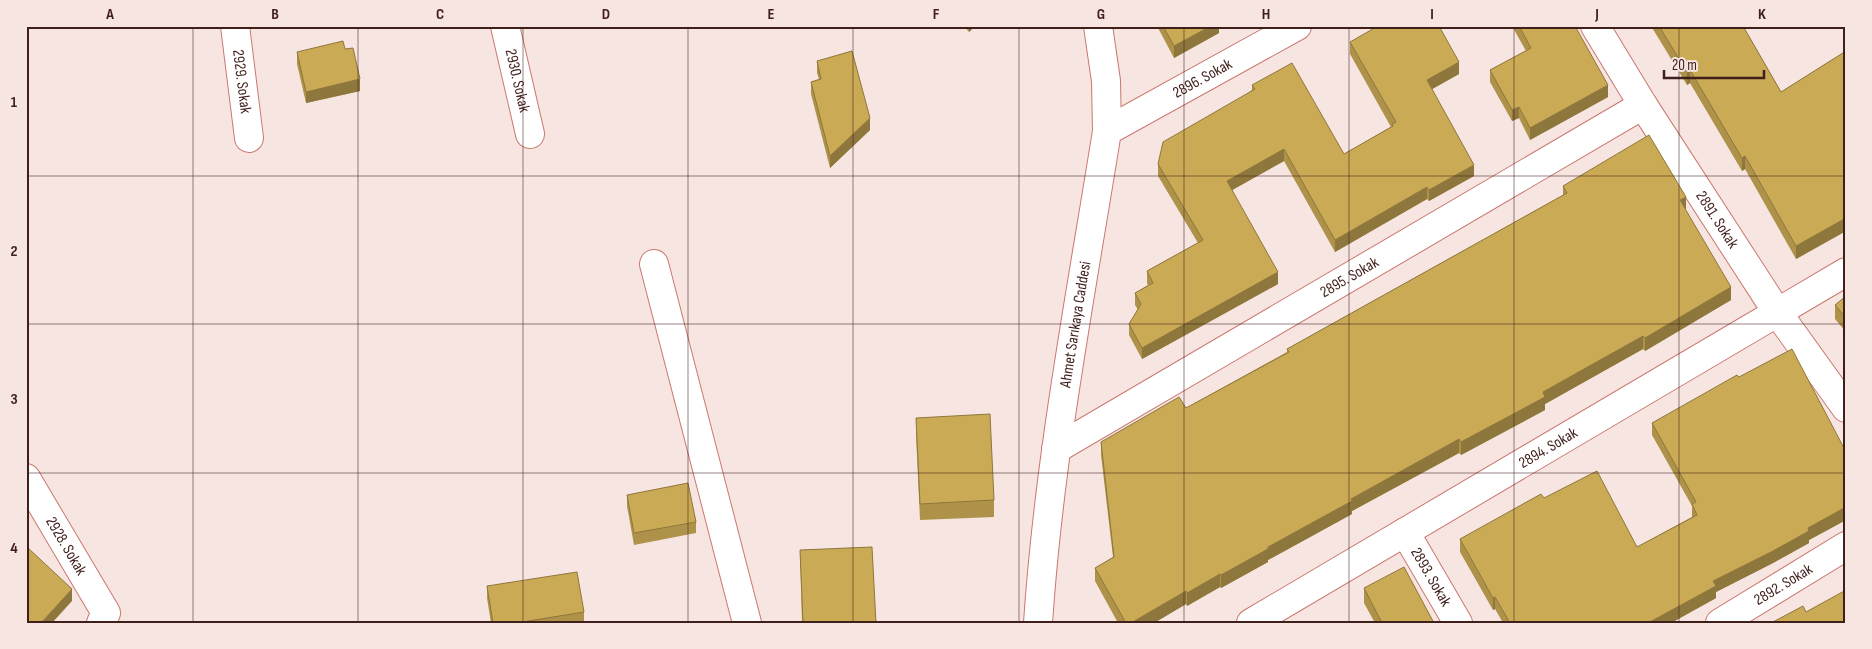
<svg xmlns="http://www.w3.org/2000/svg" width="1872" height="649" font-family="'Sofia Sans Condensed',sans-serif">
  <style>
    .lines { fill: none; stroke-linecap: round; stroke-linejoin: round }
    .minor-casing { stroke: #ca786e; stroke-width: 30 }
    .secondary-casing { stroke: #ca786e; stroke-width: 30 }
    .minor { stroke: #fff; stroke-width: 28 }
    .secondary { stroke: #fff; stroke-width: 28 }
    .wall { fill: #af924a }
    .shaded-wall { fill: #8e773c }
    .building { fill: #cbaa56; stroke: #8e773c }
    .grid { fill: none; stroke: #401f1b; stroke-width: 1; stroke-opacity: 0.55 }
    .labels { text-anchor: middle; dominant-baseline: central; stroke-width: 4.5; stroke-linejoin: round; paint-order: stroke }
    .street-label { font-size: 16px; fill: #401f1b; stroke: #f7e5e2 }
    .neatline { fill: none; stroke: #401f1b; stroke-width: 2 }
    .grid-label { font-size: 16px; text-anchor: middle; font-weight: bold; fill: #401f1b }
  </style>
  <rect width="100%" height="100%" fill="#f7e5e2"/>
  <g class="lines">
    <g class="minor-casing">
      <g id="minor">
        <path id="s1" d="M235 26 249 138"/>
        <path id="s2" d="M505 26 530 134"/>
        <path id="s3" d="M1595 26 1643 105 1777 312 1846 408"/>
        <path id="s4" d="M1107 131 1297 26"/>
        <polyline points="654,264 747,623"/>
        <path id="s5" d="M1056 449 1643 105"/>
        <path id="s6" d="M26 478 106 613 101 623"/>
        <path id="s7" d="M1405 532 1458 623"/>
        <path id="s8" d="M1251 623 1846 272"/>
        <path id="s9" d="M1720 623 1846 546"/>
      </g>
    </g>
    <g class="secondary-casing">
      <g id="secondary">
        <path id="s10" d="M1038 623C1049 458 1081 294 1107 131L1106 81 1098 26"/>
      </g>
    </g>
    <use href="#minor" class="minor"/>
    <use href="#secondary" class="secondary"/>
  </g>
  <g class="wall">
    <polygon points="964,26 975,26 969,32"/>
    <polygon points="1157,26 1221,26 1219,27 1219,33 1174,58"/>
    <polygon points="1512,26 1575,26 1608,97 1530,140 1519,118 1512,121 1490,82 1490,70 1526,51"/>
    <polygon points="1651,26 1743,26 1781,92 1846,51 1846,231 1796,259 1745,169 1742,171 1690,83 1687,85"/>
    <polygon points="1350,42 1459,74 1432,89 1474,176 1429,201 1427,199 1335,252 1284,161 1232,190 1278,284 1142,359 1129,335 1129,324 1138,310 1135,305 1135,293 1148,285 1147,283 1147,271 1198,243 1158,176 1158,164 1252,90 1252,85 1344,154 1391,127 1350,54"/>
    <polygon points="345,49 360,91 306,103 297,64 297,52"/>
    <polygon points="817,61 870,130 830,168 811,94 811,82 819,79 817,73"/>
    <polygon points="1563,186 1685,210 1731,300 1645,351 1643,349 1545,404 1545,410 1461,455 1459,453 1352,511 1352,514 1268,560 1268,562 1221,588 1220,587 1187,606 1186,604 1154,623 1118,623 1095,581 1095,568 1113,557 1101,455 1101,442 1186,408 1287,352 1287,349 1563,195"/>
    <polygon points="1846,296 1846,332 1835,319 1835,305"/>
    <polygon points="1739,377 1846,452 1846,520 1809,540 1809,543 1773,563 1716,592 1716,598 1671,623 1503,623 1495,609 1493,610 1460,552 1460,539 1544,498 1637,547 1692,517 1692,506 1652,435 1652,423"/>
    <polygon points="916,418 994,500 994,517 920,520 916,434"/>
    <polygon points="627,495 696,522 696,533 634,545 627,506"/>
    <polygon points="800,550 876,623 802,623"/>
    <polygon points="487,586 584,612 584,623 491,623 487,598"/>
    <polygon points="1364,588 1434,623 1375,623 1364,603"/>
  </g>
  <g class="shaded-wall">
    <polygon points="969,26 975,26 969,32"/>
    <polygon points="1211,26 1221,26 1219,27 1219,33 1174,58 1174,46"/>
    <polygon points="1459,62 1459,74 1427,92 1427,80"/>
    <polygon points="1690,70 1690,83 1687,85 1687,72"/>
    <polygon points="360,79 360,91 306,103 306,92"/>
    <polygon points="1608,85 1608,97 1530,140 1530,128"/>
    <polygon points="1519,107 1519,118 1512,121 1512,110"/>
    <polygon points="870,118 870,130 830,168 830,156"/>
    <polygon points="1284,149 1284,161 1227,193 1227,181"/>
    <polygon points="1745,156 1745,169 1742,171 1742,158"/>
    <polygon points="1474,165 1474,176 1429,201 1429,190"/>
    <polygon points="1427,187 1427,199 1335,252 1335,240"/>
    <polygon points="1686,197 1686,210 1680,200"/>
    <polygon points="1846,218 1846,231 1796,259 1796,246"/>
    <polygon points="1278,272 1278,284 1142,359 1142,348"/>
    <polygon points="1731,287 1731,300 1645,351 1645,338"/>
    <polygon points="1643,336 1643,349 1545,404 1545,410 1461,455 1461,442 1543,392"/>
    <polygon points="1459,439 1459,453 1352,511 1352,514 1268,560 1268,562 1221,588 1221,575 1351,499"/>
    <polygon points="1846,507 1846,520 1809,540 1809,543 1773,563 1716,592 1716,598 1671,623 1648,623 1713,581"/>
    <polygon points="1220,574 1220,587 1187,606 1187,593"/>
    <polygon points="72,589 72,601 52,623 41,623"/>
    <polygon points="1186,591 1186,604 1154,623 1131,623"/>
    <polygon points="1495,597 1495,609 1493,610 1493,598"/>
  </g>
  <g class="building">
    <polygon points="1163,26 1211,26 1174,46"/>
    <polygon points="1378,26 1439,26 1459,62 1427,80 1474,165 1429,190 1427,187 1335,240 1284,149 1227,181 1278,272 1142,348 1129,324 1141,304 1135,293 1153,283 1147,271 1203,240 1158,164 1163,142 1255,89 1252,85 1292,63 1344,154 1393,126 1392,124 1396,122 1350,42"/>
    <polygon points="1519,26 1575,26 1608,85 1530,128 1519,107 1512,110 1490,70 1531,48"/>
    <polygon points="1659,26 1743,26 1781,92 1846,51 1846,218 1796,246 1745,156 1742,158 1690,70 1687,72"/>
    <polygon points="343,41 345,49 353,48 360,79 306,92 297,52"/>
    <polygon points="852,51 870,118 830,156 811,82 821,79 817,61"/>
    <polygon points="1649,135 1686,197 1680,200 1731,287 1645,338 1643,336 1543,392 1545,397 1461,442 1459,439 1351,499 1352,501 1268,547 1268,549 1221,575 1220,574 1187,593 1186,591 1131,623 1126,623 1095,568 1114,557 1101,442 1179,397 1186,408 1289,352 1287,349 1567,193 1563,186"/>
    <polygon points="1846,296 1846,318 1835,305"/>
    <polygon points="1792,349 1846,452 1846,507 1808,528 1809,531 1773,551 1713,581 1716,586 1648,623 1510,623 1495,597 1493,598 1460,539 1541,494 1544,498 1597,471 1637,547 1697,515 1692,504 1696,502 1652,423 1737,375 1739,377"/>
    <polygon points="990,414 994,500 920,504 916,418"/>
    <polygon points="688,483 696,522 634,533 627,495"/>
    <polygon points="27,547 72,589 41,623 26,623 26,548"/>
    <polygon points="872,547 876,623 803,623 800,550"/>
    <polygon points="1404,567 1434,623 1382,623 1364,588"/>
    <polygon points="577,572 584,612 516,623 493,623 487,586"/>
    <polygon points="1846,590 1846,623 1771,623 1803,606 1806,612"/>
  </g>
  <path class="grid" d="M193 26V623M358 26V623M523 26V623M688 26V623M853 26V623M1019 26V623M1184 26V623M1349 26V623M1514 26V623M1679 26V623M26 176H1846M26 324H1846M26 473H1846"/>
  <g class="labels">
    <g class="street-label">
      <text stroke="none"><textPath href="#s4" startOffset="109">2896. Sokak</textPath></text>
      <text stroke="none"><textPath href="#s2" startOffset="56">2930. Sokak</textPath></text>
      <text stroke="none"><textPath href="#s1" startOffset="56">2929. Sokak</textPath></text>
      <text stroke="none"><textPath href="#s3" startOffset="229">2891. Sokak</textPath></text>
      <text stroke="none"><textPath href="#s5" startOffset="340">2895. Sokak</textPath></text>
      <text stroke="none"><textPath href="#s10" startOffset="301">Ahmet Sarıkaya Caddesi</textPath></text>
      <text stroke="none"><textPath href="#s8" startOffset="345">2894. Sokak</textPath></text>
      <text stroke="none"><textPath href="#s6" startOffset="79">2928. Sokak</textPath></text>
      <text stroke="none"><textPath href="#s7" startOffset="52">2893. Sokak</textPath></text>
      <text stroke="none"><textPath href="#s9" startOffset="74">2892. Sokak</textPath></text>
    </g>
  </g>
  <rect width="1872" height="649" fill="none" stroke="#f7e5e2" stroke-width="55"/>
  <path d="M1664 70v8h100v-8" fill="none" stroke="#401f1b" stroke-width="2.5"/>
  <text x="1672" y="70" font-size="15" fill="#401f1b" stroke="#f7e5e2" stroke-width="4" paint-order="stroke">20 m</text>
  <rect x="28" y="28" width="1816" height="594" class="neatline"/>
  <g class="grid-label">
    <text x="110" y="19">A</text>
    <text x="275" y="19">B</text>
    <text x="440" y="19">C</text>
    <text x="606" y="19">D</text>
    <text x="771" y="19">E</text>
    <text x="936" y="19">F</text>
    <text x="1101" y="19">G</text>
    <text x="1266" y="19">H</text>
    <text x="1432" y="19">I</text>
    <text x="1597" y="19">J</text>
    <text x="1762" y="19">K</text>
    <text x="14" y="107">1</text>
    <text x="14" y="256">2</text>
    <text x="14" y="404">3</text>
    <text x="14" y="553">4</text>
  </g>
</svg>
